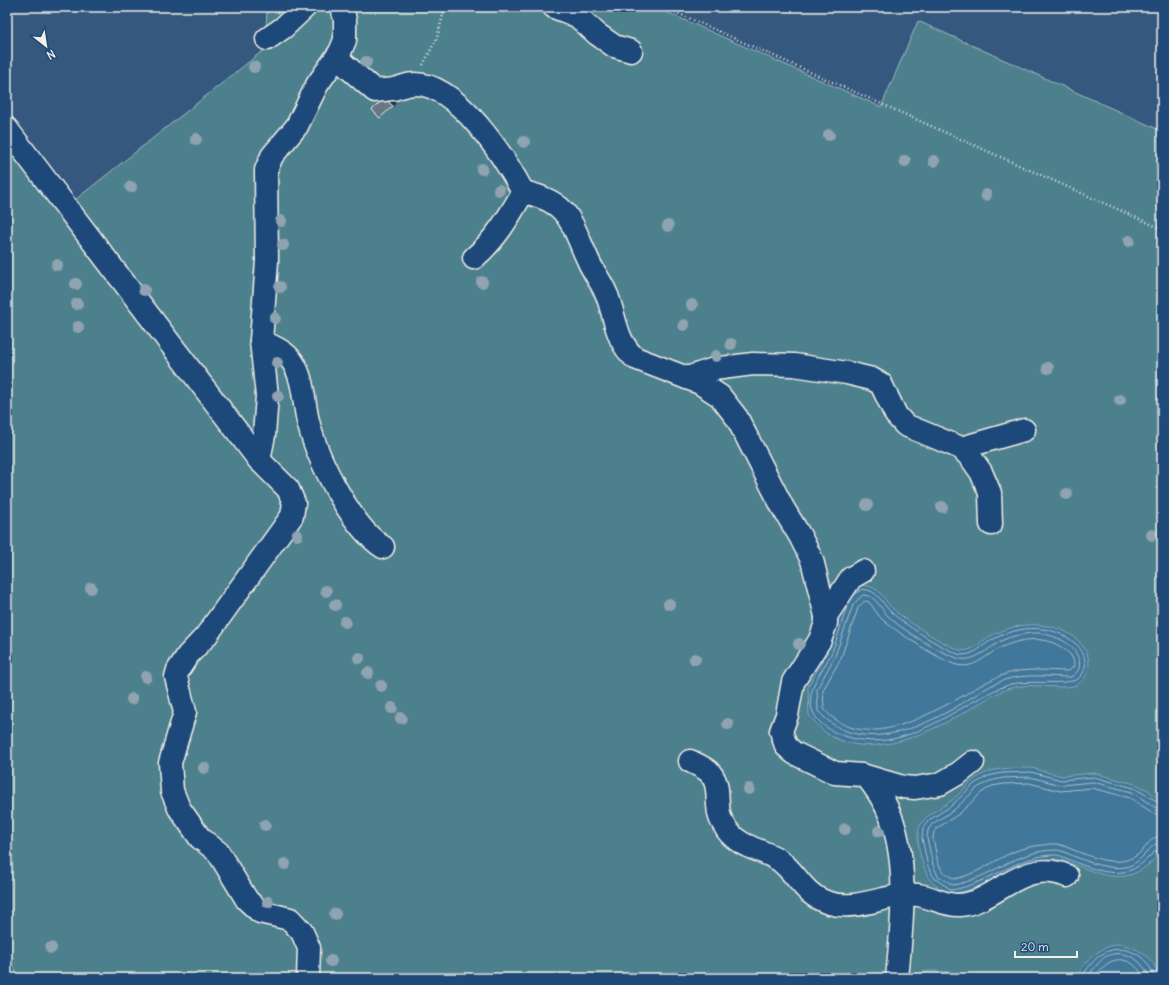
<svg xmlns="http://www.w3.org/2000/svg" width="1169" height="985" font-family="Delius,sans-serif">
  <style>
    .green { fill: #4d808d; stroke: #a0b8ba }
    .water { fill: #3f779a; stroke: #87a8b9 }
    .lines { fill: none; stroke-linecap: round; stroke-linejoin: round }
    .shore { stroke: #acc0c9; stroke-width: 1 }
    .building { fill: #687787; stroke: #f4f1e8; filter: url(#shadow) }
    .minor-casing { stroke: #f4f1e8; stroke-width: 25 }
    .path { stroke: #f4f1e8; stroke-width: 2.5; stroke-dasharray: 1 3; stroke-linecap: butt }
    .minor { stroke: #1f4a7a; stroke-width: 22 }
    .tree { fill: #90a3b1 }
  </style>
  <defs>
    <filter id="shadow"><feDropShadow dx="3.5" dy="-3.5" stdDeviation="0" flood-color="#0009"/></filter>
  </defs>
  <rect width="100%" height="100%" fill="#35587e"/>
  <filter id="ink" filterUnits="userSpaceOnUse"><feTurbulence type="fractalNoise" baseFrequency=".025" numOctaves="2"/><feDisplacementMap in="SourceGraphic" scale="8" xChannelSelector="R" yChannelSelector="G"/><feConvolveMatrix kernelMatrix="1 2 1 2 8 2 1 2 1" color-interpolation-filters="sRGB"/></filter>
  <g filter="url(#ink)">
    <polygon class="green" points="267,7 655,7 881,107 918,21 1162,131 1162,978 19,978 7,955 7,110 75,200 265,49"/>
    <g class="water">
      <path d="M861 585C882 587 881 597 893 609 903 619 947 647 960 650 972 653 980 642 989 637 1012 624 1037 621 1062 630 1074 635 1085 645 1088 657 1091 668 1086 683 1073 686 1053 690 1030 681 1007 689 988 696 972 709 954 718 919 737 870 758 831 736 822 731 816 723 809 715L808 687 827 652 844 601 854 589Z"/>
      <path d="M1031 768 1062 776 1094 773 1135 784 1148 790 1162 802C1162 816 1165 833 1162 847 1161 853 1153 860 1149 864 1118 891 1090 867 1057 859 1052 858 1042 860 1036 861 1022 864 1010 872 998 878 983 886 967 891 951 894 945 891 936 887 931 881 923 871 914 838 920 826 926 814 938 810 948 803 962 794 970 779 986 773 1000 767 1017 768 1031 768Z"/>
      <path d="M1118 944C1137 947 1156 957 1158 978H1076C1085 961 1099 947 1118 944Z"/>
      <polygon points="932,971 950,972 968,978 916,978 924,972"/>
    </g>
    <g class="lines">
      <g class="shore">
        <path d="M863 595C876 595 879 607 887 615 902 630 937 651 957 658 974 664 989 647 1003 640 1011 636 1023 634 1032 633 1042 632 1053 636 1062 640 1075 647 1089 667 1071 677 1049 677 1026 673 1004 680 985 687 969 700 951 710 909 733 855 753 818 711L817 689 835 656 853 605Z"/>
        <path d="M865 601 869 602C874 608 878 616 884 621 899 633 939 660 957 665 974 669 984 657 998 649 1017 639 1045 634 1064 649 1070 653 1074 658 1074 666L1069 671C1047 671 1024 667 1003 675 982 682 965 696 946 705 908 725 858 748 824 709L823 690 841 658 858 608Z"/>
        <path d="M847 606C842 621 838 637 832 652 823 672 804 689 813 712 817 723 832 732 842 735 904 758 952 707 1005 686 1023 678 1070 687 1079 678 1090 668 1085 652 1076 644 1053 623 1018 625 992 640 981 646 972 658 958 654 942 648 903 624 891 612 881 602 878 590 862 589L854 595"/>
        <path d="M1162 804 1134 788 1094 777 1061 780 1031 772 1002 773 988 776 974 784 951 806 929 820 923 828 922 838 928 867 935 879 952 890C989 884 1017 855 1055 855 1061 855 1067 859 1072 861 1090 868 1110 876 1128 871 1142 868 1155 848 1162 847"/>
        <path d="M1162 809 1156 808 1132 792 1093 782 1061 785 1030 777 1003 778 990 781 977 788 954 810 932 824 928 830 927 838 933 865 938 876 953 885C990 879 1016 850 1056 850 1061 850 1067 853 1073 856 1089 862 1107 870 1126 867 1143 863 1150 842 1162 842"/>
        <path d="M1162 815 1153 813 1130 798 1092 788 1060 791 1029 783 1004 784 992 786 981 793 959 814 937 828 934 832 933 838 938 863 943 872 954 879C976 875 993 861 1013 852 1022 848 1033 846 1043 845 1049 844 1055 843 1061 845 1086 854 1120 874 1143 850 1149 843 1152 836 1162 836"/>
        <path d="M1081 978C1087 969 1094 958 1104 953 1124 942 1150 956 1154 978"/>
        <path d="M1087 978C1092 971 1098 962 1105 957 1122 947 1145 960 1149 978"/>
        <path d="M1094 978C1098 973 1102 967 1107 964 1120 954 1139 963 1143 978"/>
      </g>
    </g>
    <polygon class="building" points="384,98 393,106 380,118 372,110"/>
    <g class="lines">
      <g class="minor-casing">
        <g id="minor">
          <polyline points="554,7 577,16 597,34 614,46 631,51"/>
          <polyline points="267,39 283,28 305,7"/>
          <path d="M337 58 375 91C381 90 387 90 393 89 400 88 407 84 414 84 457 83 505 158 523 192 509 217 496 239 474 258"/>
          <polyline points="7,129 259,460"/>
          <path d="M523 192C570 202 570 221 588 260 594 274 605 286 609 301 616 322 617 342 635 358L700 383 720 396 737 418 783 508 800 536 812 560 826 616V623L820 640 793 682 787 715 781 731 786 746 794 753 835 773 862 775 903 787 915 788 940 784 959 773 973 762"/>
          <path d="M261 341C272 346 285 351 292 361 305 380 303 404 309 425 318 460 352 528 383 547"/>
          <polyline points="687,378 714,369 753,364 794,365 847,373 872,379 881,384 896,415 905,425 961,448 971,458 981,472 990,493 991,524"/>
          <polyline points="961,448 1024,430"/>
          <polyline points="826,616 851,578 863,571"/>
          <path d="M690 761C696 764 703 767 708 771 722 783 715 802 720 817 721 821 725 826 727 830 740 848 762 849 779 860 798 874 803 895 829 903 859 912 888 892 918 895 932 897 946 906 960 905 997 902 1022 857 1067 876"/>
          <path d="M867 777C874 786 882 797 887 808 910 856 902 926 897 978"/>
          <polyline points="308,978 309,948 302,932 290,919 260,912 247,900 218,852 200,838 179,808 172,791 170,763 185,712 176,677 178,670 188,655 206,636 292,516 294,503 288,489 259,460 264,435 267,396 261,341 267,261 266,170 272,156 297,126 317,85 340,52 345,40 345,20 342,7"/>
        </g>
      </g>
      <g class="path">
        <polyline points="664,7 1162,229"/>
        <polyline points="423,65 437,38 445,7"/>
      </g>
      <use href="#minor" class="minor"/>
    </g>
    <g class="tree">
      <circle cx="366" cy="62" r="6"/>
      <circle cx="254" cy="67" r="6"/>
      <circle cx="829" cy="135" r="6"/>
      <circle cx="196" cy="139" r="6"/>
      <circle cx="524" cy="142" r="6"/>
      <circle cx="905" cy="161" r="6"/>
      <circle cx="934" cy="161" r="6"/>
      <circle cx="482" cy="169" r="6"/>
      <circle cx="131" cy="187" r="6"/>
      <circle cx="499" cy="190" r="6"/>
      <circle cx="986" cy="195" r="6"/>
      <circle cx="281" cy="221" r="6"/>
      <circle cx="668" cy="226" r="6"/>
      <circle cx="1129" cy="241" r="6"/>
      <circle cx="283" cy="245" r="6"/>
      <circle cx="57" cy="265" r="6"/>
      <circle cx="482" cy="282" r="6"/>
      <circle cx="76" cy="284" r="6"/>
      <circle cx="280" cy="287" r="6"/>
      <circle cx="144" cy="290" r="6"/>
      <circle cx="77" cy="304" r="6"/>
      <circle cx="692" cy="305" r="6"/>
      <circle cx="275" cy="318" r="6"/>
      <circle cx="684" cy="325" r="6"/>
      <circle cx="78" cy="327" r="6"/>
      <circle cx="731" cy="344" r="6"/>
      <circle cx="716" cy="356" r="6"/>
      <circle cx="277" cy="363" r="6"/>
      <circle cx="1048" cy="368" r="6"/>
      <circle cx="278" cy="396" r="6"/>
      <circle cx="1120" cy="400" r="6"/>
      <circle cx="1067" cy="494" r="6"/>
      <circle cx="867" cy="505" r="6"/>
      <circle cx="942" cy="507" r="6"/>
      <circle cx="297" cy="535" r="6"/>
      <circle cx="1152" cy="535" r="6"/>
      <circle cx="91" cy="588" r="6"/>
      <circle cx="326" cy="591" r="6"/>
      <circle cx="669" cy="604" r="6"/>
      <circle cx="335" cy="605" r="6"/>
      <circle cx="345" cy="622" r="6"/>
      <circle cx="799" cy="644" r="6"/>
      <circle cx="359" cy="658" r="6"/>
      <circle cx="695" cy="659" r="6"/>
      <circle cx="368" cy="673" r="6"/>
      <circle cx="146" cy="677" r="6"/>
      <circle cx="381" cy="686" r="6"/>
      <circle cx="132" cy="699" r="6"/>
      <circle cx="392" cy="708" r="6"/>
      <circle cx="401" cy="718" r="6"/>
      <circle cx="728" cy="724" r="6"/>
      <circle cx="204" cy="768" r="6"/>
      <circle cx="749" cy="789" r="6"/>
      <circle cx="265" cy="825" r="6"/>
      <circle cx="845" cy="829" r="6"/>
      <circle cx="879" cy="831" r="6"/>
      <circle cx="285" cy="864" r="6"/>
      <circle cx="268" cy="902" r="6"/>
      <circle cx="335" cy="914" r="6"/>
      <circle cx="51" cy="948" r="6"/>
      <circle cx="331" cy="961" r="6"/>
    </g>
  </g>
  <rect width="1169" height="985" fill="none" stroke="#1f4a7a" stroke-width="24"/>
  <rect x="12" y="12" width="1145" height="961" fill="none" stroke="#f4f1e8" stroke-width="1.5" filter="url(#ink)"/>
  <g transform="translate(46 46) rotate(150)" stroke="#1f4a7a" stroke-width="3" paint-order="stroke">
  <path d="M0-3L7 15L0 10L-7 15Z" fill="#f4f1e8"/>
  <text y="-6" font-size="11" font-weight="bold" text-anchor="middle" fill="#f4f1e8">N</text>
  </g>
  <path d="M1015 951v6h62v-6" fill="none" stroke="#f4f1e8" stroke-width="2"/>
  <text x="1021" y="951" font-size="12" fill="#f4f1e8" stroke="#1f4a7a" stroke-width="3" paint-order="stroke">20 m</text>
</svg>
